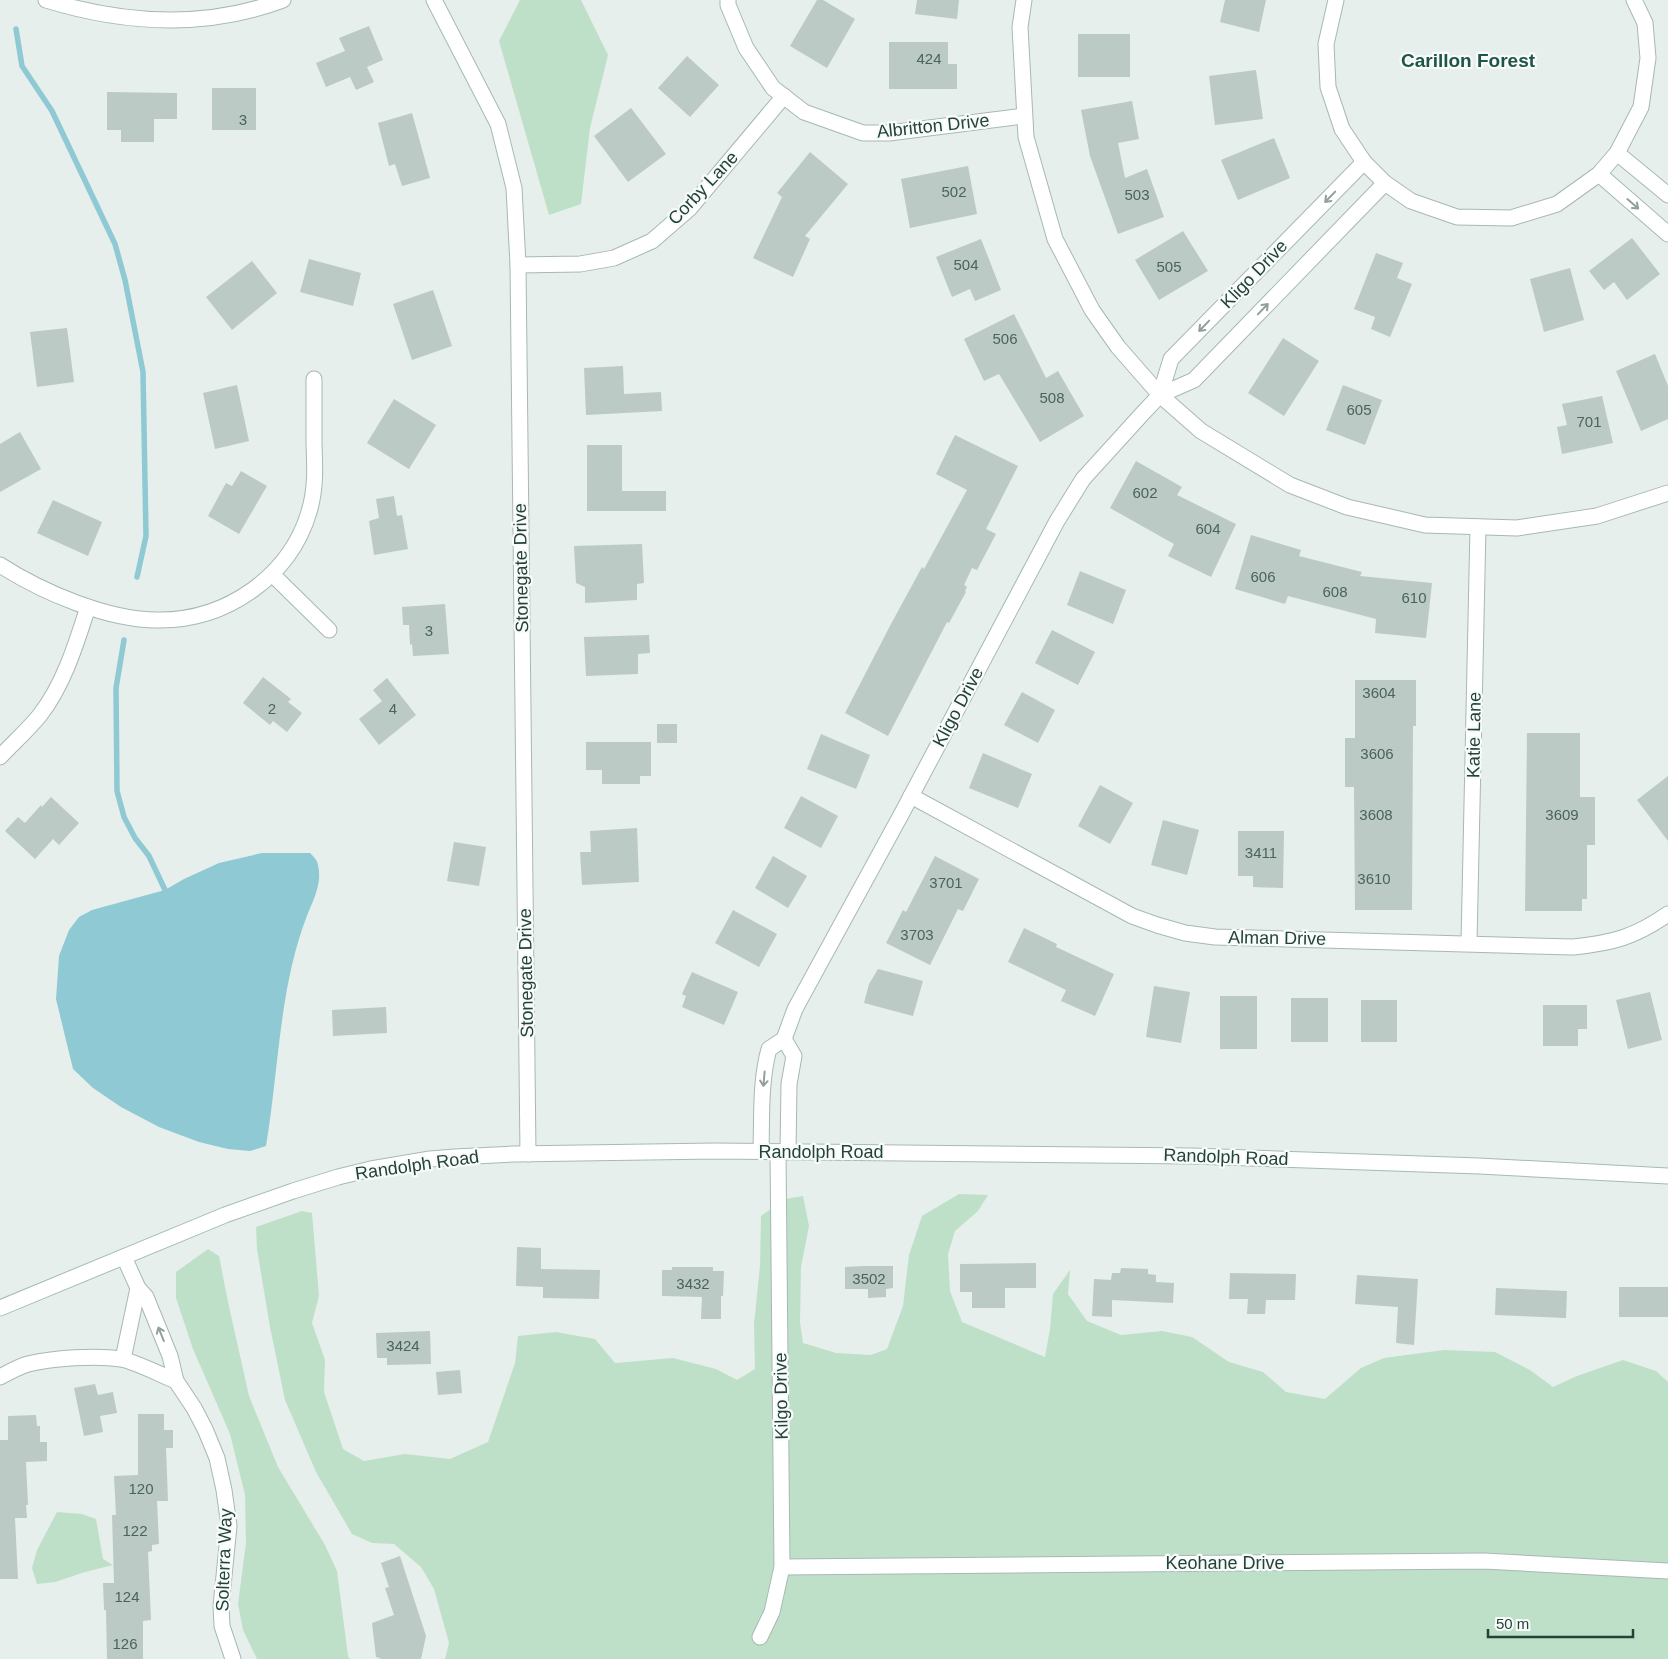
<svg xmlns="http://www.w3.org/2000/svg" width="1668" height="1659" font-family="Arial,sans-serif">
  <style>
    .green { fill: #bfe0c8 }
    .water { fill: #8ec9d4 }
    .lines { fill: none; stroke-linecap: round; stroke-linejoin: round }
    .stream { stroke: #8ec9d4; stroke-width: 5.5 }
    .building { fill: #bbcac4 }
    .street-casing { stroke: #a8b8b2; stroke-width: 17 }
    .secondary-casing { stroke: #a4bbb3; stroke-width: 17 }
    .street { stroke: #fff; stroke-width: 15 }
    .secondary { stroke: #fff; stroke-width: 15 }
    .oneway { stroke: #92a09c }
    .labels { text-anchor: middle; dominant-baseline: central; stroke-width: 4.5; stroke-linejoin: round; paint-order: stroke }
    .number-label { font-size: 15px; fill: #4a645c }
    .street-label { font-size: 18px; fill: #24423a; stroke: #f7fbf9 }
    .neighbourhood-label { font-size: 19px; font-weight: bold; fill: #1f5548; stroke: #f7fbf9 }
  </style>
  <rect width="100%" height="100%" fill="#e6efeb"/>
  <g class="green">
    <polygon points="520,0 581,0 608,55 590,128 581,204 549,215 499,41"/>
    <polygon points="959,1194 988,1195 978,1211 955,1231 948,1254 950,1291 962,1322 1045,1357 1050,1329 1053,1294 1070,1270 1068,1294 1087,1321 1121,1335 1162,1331 1192,1337 1229,1362 1263,1372 1286,1392 1325,1399 1361,1368 1384,1358 1444,1350 1495,1352 1530,1370 1553,1387 1577,1376 1623,1360 1656,1371 1668,1382 1668,1659 445,1659 449,1643 434,1589 421,1567 394,1544 372,1543 352,1534 316,1472 285,1400 270,1327 257,1249 256,1227 302,1211 312,1213 319,1296 312,1323 325,1360 324,1392 343,1449 364,1461 405,1454 450,1459 488,1442 515,1363 518,1336 556,1332 595,1339 615,1363 673,1358 716,1369 737,1380 755,1369 754,1324 760,1266 761,1216 785,1199 803,1196 809,1226 801,1267 800,1322 803,1343 836,1353 871,1355 887,1349 903,1306 909,1255 922,1216"/>
    <polygon points="208,1249 219,1256 228,1302 249,1396 278,1467 325,1545 337,1571 348,1656 350,1659 257,1659 243,1630 238,1604 246,1543 245,1495 230,1434 193,1349 176,1298 176,1272"/>
    <polygon points="57,1512 82,1514 96,1519 103,1559 113,1565 85,1572 55,1582 37,1584 32,1568 37,1550"/>
  </g>
  <path class="water" d="M262 853H310C313 856 318 861 318 865 322 882 315 897 308 913 279 986 279 1069 266 1146L250 1151 228 1149 199 1142 159 1127 121 1107 93 1088 73 1069 56 999 59 956 69 930 79 917 92 910 165 890 184 879 219 863Z"/>
  <g class="lines">
    <g class="stream">
      <polyline points="16,29 22,66 52,111 115,244 125,280 143,372 146,536 137,577"/>
      <polyline points="124,640 116,688 117,791 124,817 135,838 149,856 165,890 166,897"/>
    </g>
  </g>
  <g class="building">
    <polygon points="817,0 823,0 855,19 827,68 790,46"/>
    <polygon points="917,0 959,0 957,19 915,14"/>
    <polygon points="1225,0 1266,0 1259,32 1220,22"/>
    <polygon points="369,26 383,60 367,67 374,82 356,90 350,77 326,87 316,63 345,51 339,38"/>
    <rect x="1078" y="34" width="52" height="43"/>
    <polygon points="889,42 948,42 948,64 957,64 957,89 889,89"/>
    <polygon points="687,56 719,85 690,117 658,88"/>
    <polygon points="1256,70 1263,119 1215,125 1209,76"/>
    <rect x="212" y="88" width="44" height="42"/>
    <polygon points="107,92 177,93 177,119 154,119 154,142 121,142 121,130 107,130"/>
    <polygon points="1132,101 1139,139 1118,143 1125,178 1147,169 1164,217 1118,234 1090,156 1081,110"/>
    <polygon points="631,108 666,154 628,182 594,136"/>
    <polygon points="412,113 430,178 402,186 395,164 389,166 378,123"/>
    <polygon points="1274,138 1290,178 1238,200 1221,160"/>
    <polygon points="810,152 848,184 805,236 810,239 793,277 753,258 782,197 777,193"/>
    <polygon points="968,166 977,214 910,228 901,179"/>
    <polygon points="1183,231 1208,271 1159,300 1135,260"/>
    <polygon points="1632,238 1660,274 1627,300 1614,282 1604,290 1589,271"/>
    <polygon points="981,239 1001,290 975,301 970,289 952,297 936,257"/>
    <polygon points="1376,253 1403,263 1397,278 1412,284 1390,337 1371,329 1375,317 1354,309"/>
    <polygon points="309,259 361,273 353,306 300,292"/>
    <polygon points="252,261 277,293 232,330 206,297"/>
    <polygon points="1570,268 1584,320 1544,332 1530,279"/>
    <polygon points="433,290 452,346 412,360 393,304"/>
    <polygon points="1014,314 1046,378 1058,371 1084,416 1040,442 999,374 984,381 964,339"/>
    <polygon points="67,328 74,382 37,387 30,332"/>
    <polygon points="1283,338 1319,361 1284,416 1248,393"/>
    <polygon points="1655,354 1668,386 1668,419 1641,431 1616,371"/>
    <polygon points="623,366 624,394 661,392 662,411 586,415 584,368"/>
    <polygon points="237,385 249,441 215,449 203,393"/>
    <polygon points="1343,385 1382,400 1365,445 1326,430"/>
    <polygon points="1602,396 1613,443 1562,454 1557,427 1567,425 1562,404"/>
    <polygon points="394,399 436,425 409,469 367,443"/>
    <polygon points="20,432 41,469 0,492 0,444"/>
    <polygon points="955,435 1018,466 986,529 996,534 977,570 972,568 964,585 967,587 965,591 966,592 949,623 947,622 888,736 845,713 891,624 922,567 924,569 967,490 936,474"/>
    <polygon points="587,445 622,445 622,491 666,491 666,511 587,511"/>
    <polygon points="1136,461 1182,487 1177,495 1236,524 1211,577 1168,556 1174,544 1110,508"/>
    <polygon points="241,471 267,486 239,534 208,516 226,483 232,486"/>
    <polygon points="394,496 397,516 402,515 408,549 374,555 369,521 379,518 376,499"/>
    <polygon points="53,500 102,522 88,556 37,533"/>
    <polygon points="1251,535 1301,550 1299,556 1362,572 1360,576 1432,583 1426,638 1375,633 1376,619 1288,596 1285,604 1235,589"/>
    <polygon points="642,544 644,583 637,584 637,600 585,603 585,587 576,583 574,546"/>
    <polygon points="1080,571 1126,590 1113,624 1067,605"/>
    <polygon points="445,604 449,654 413,656 412,644 410,645 409,625 403,625 402,607"/>
    <polygon points="1052,630 1095,652 1078,685 1035,663"/>
    <polygon points="649,635 650,653 638,654 638,674 586,676 584,637"/>
    <polygon points="263,677 291,699 288,702 302,713 287,732 273,721 270,725 243,703"/>
    <polygon points="387,678 416,715 379,745 359,719 382,701 373,690"/>
    <polygon points="1355,680 1416,680 1416,726 1413,726 1412,910 1355,910 1354,787 1345,787 1345,738 1355,738"/>
    <polygon points="1022,692 1055,710 1038,743 1004,725"/>
    <rect x="657" y="724" width="20" height="19"/>
    <polygon points="1527,733 1580,733 1580,797 1595,797 1595,845 1587,845 1587,899 1582,899 1582,911 1525,911"/>
    <polygon points="821,734 870,755 856,789 807,769"/>
    <polygon points="586,742 651,742 651,776 640,776 640,784 602,784 602,770 586,770"/>
    <polygon points="983,753 1032,774 1018,808 969,788"/>
    <polygon points="1668,776 1668,841 1637,800"/>
    <polygon points="1100,785 1133,803 1110,844 1078,826"/>
    <polygon points="801,796 838,816 821,848 784,828"/>
    <polygon points="51,797 79,823 59,845 53,839 35,859 5,831 18,817 25,823 41,805 42,807"/>
    <polygon points="1163,820 1199,830 1187,875 1151,865"/>
    <polygon points="637,828 639,882 582,885 580,852 591,852 590,831"/>
    <polygon points="1238,831 1284,831 1283,888 1253,887 1253,876 1238,876"/>
    <polygon points="454,842 486,847 479,886 447,881"/>
    <polygon points="773,856 807,876 788,908 755,888"/>
    <polygon points="935,856 979,879 963,911 958,909 930,965 886,943 903,910 906,912"/>
    <polygon points="733,910 777,934 759,967 715,943"/>
    <polygon points="1024,928 1057,944 1056,947 1114,974 1095,1016 1061,1001 1066,990 1008,962"/>
    <polygon points="878,969 923,981 913,1016 864,1003 869,984"/>
    <polygon points="692,972 738,992 724,1025 682,1007 686,996 682,994"/>
    <polygon points="1154,986 1190,992 1181,1043 1146,1037"/>
    <polygon points="1650,992 1662,1040 1628,1049 1616,1000"/>
    <rect x="1220" y="996" width="37" height="53"/>
    <rect x="1291" y="998" width="37" height="44"/>
    <rect x="1361" y="1000" width="36" height="42"/>
    <polygon points="1543,1005 1587,1005 1587,1029 1578,1029 1578,1046 1543,1046"/>
    <polygon points="386,1007 387,1033 333,1036 332,1010"/>
    <polygon points="517,1247 541,1248 541,1269 600,1270 599,1299 543,1298 543,1287 516,1286"/>
    <polygon points="1036,1263 1036,1288 1005,1288 1005,1308 972,1308 972,1292 960,1292 960,1264"/>
    <polygon points="864,1266 893,1266 893,1288 886,1289 886,1297 868,1298 868,1289 845,1289 845,1267"/>
    <polygon points="672,1267 713,1267 713,1271 724,1271 723,1296 721,1296 721,1319 701,1319 702,1297 662,1296 662,1270 672,1270"/>
    <polygon points="1121,1268 1148,1269 1148,1274 1156,1275 1156,1282 1174,1283 1173,1303 1112,1300 1112,1317 1092,1316 1094,1279 1111,1280 1112,1273 1120,1273"/>
    <polygon points="1230,1273 1296,1274 1295,1300 1266,1300 1265,1314 1247,1314 1248,1299 1229,1299"/>
    <polygon points="1357,1275 1418,1279 1414,1345 1396,1343 1398,1307 1355,1304"/>
    <rect x="1619" y="1287" width="49" height="30"/>
    <polygon points="1496,1288 1567,1291 1566,1318 1495,1315"/>
    <polygon points="430,1331 431,1364 387,1365 387,1358 377,1358 376,1333"/>
    <polygon points="460,1370 462,1393 438,1395 436,1372"/>
    <polygon points="95,1384 98,1395 113,1392 117,1413 100,1416 103,1432 84,1436 74,1388"/>
    <polygon points="138,1414 164,1414 164,1430 173,1430 173,1448 166,1448 168,1501 157,1501 159,1544 152,1545 152,1551 148,1552 151,1620 143,1621 143,1659 107,1659 106,1610 104,1610 103,1583 114,1583 112,1515 116,1515 114,1476 138,1475"/>
    <polygon points="36,1415 37,1426 40,1426 40,1442 47,1442 47,1461 26,1462 28,1505 26,1505 27,1518 15,1518 18,1579 0,1579 0,1440 8,1440 8,1416"/>
    <polygon points="400,1556 426,1636 421,1659 382,1659 376,1657 372,1623 394,1615 385,1588 389,1587 381,1563"/>
  </g>
  <g class="lines">
    <g class="street-casing">
      <g id="street">
        <path d="M46 0C124 24 205 29 283 0"/>
        <polyline points="434,0 498,124 514,188 518,265 528,1154"/>
        <polyline points="728,0 728,5 746,48 773,88 804,112 863,133 889,133 1024,116"/>
        <polyline points="1024,0 1020,27 1026,137 1055,239 1092,310 1118,347 1160,395 1201,431 1290,485 1347,507 1425,525 1517,528 1597,516 1668,493"/>
        <polyline points="1336,0 1326,44 1328,87 1342,129 1364,162 1385,183 1411,201 1457,217 1511,218 1557,204 1599,174 1617,153 1641,107 1648,58 1645,23 1634,0"/>
        <polyline points="1617,153 1668,195"/>
        <polyline points="1599,174 1668,234"/>
        <polyline points="518,265 580,264 614,258 652,241 690,208 784,96"/>
        <polyline points="1160,395 1171,359 1364,162"/>
        <path d="M0 565C42 592 109 621 160 620 227 620 290 576 309 512 316 489 315 467 314 444 314 422 314 401 314 379"/>
        <polyline points="272,574 329,630"/>
        <path d="M0 757C13 743 28 730 40 715 64 684 76 644 88 607"/>
        <path d="M911 796 1132 916 1157 925 1185 933 1215 937 1573 947C1613 943 1635 937 1668 914"/>
        <polyline points="1469,943 1478,527"/>
        <polyline points="784,1039 794,1056 789,1084 788,1152"/>
        <path d="M761 1151C762 1118 760 1081 769 1049L784 1039 795 1009 902 813 1057 521 1083 479 1143 413 1160 395 1194 380 1385 183"/>
        <polyline points="124,1257 138,1288 146,1297 170,1356 176,1381 194,1408 205,1429 217,1458 224,1490 229,1526 221,1606 222,1626 233,1659"/>
        <polyline points="123,1359 138,1288"/>
        <path d="M0 1377C9 1372 18 1367 28 1364 53 1358 96 1355 121 1359 136 1362 161 1375 176 1381"/>
        <polyline points="782,1567 1484,1561 1668,1571"/>
        <polyline points="760,1637 772,1612 782,1567 778,1152"/>
      </g>
    </g>
    <g class="secondary-casing">
      <polyline id="secondary" points="0,1308 225,1215 293,1191 338,1177 371,1169 430,1159 455,1157 513,1154 715,1151 1192,1156 1479,1166 1668,1176"/>
    </g>
    <use href="#street" class="street"/>
    <use href="#secondary" class="secondary"/>
  </g>
  <defs><path id="oneway-shaft" d="M-6 0H5M1.5-3L5.5 0L1.5 3" fill="none" stroke-width="1.6" stroke-linecap="round" stroke-linejoin="round" transform="scale(1.25)"/></defs>
  <g class="oneway">
    <use href="#oneway-shaft" transform="translate(1330 197) rotate(134)"/>
    <use href="#oneway-shaft" transform="translate(1633 204) rotate(41)"/>
    <use href="#oneway-shaft" transform="translate(1263 309) rotate(-46)"/>
    <use href="#oneway-shaft" transform="translate(1204 326) rotate(134)"/>
    <use href="#oneway-shaft" transform="translate(764 1079) rotate(95)"/>
    <use href="#oneway-shaft" transform="translate(161 1334) rotate(-112)"/>
  </g>
  <g class="labels">
    <g class="number-label">
      <text x="929" y="58">424</text>
      <text x="243" y="119">3</text>
      <text x="954" y="191">502</text>
      <text x="1137" y="194">503</text>
      <text x="966" y="264">504</text>
      <text x="1169" y="266">505</text>
      <text x="1005" y="338">506</text>
      <text x="1052" y="397">508</text>
      <text x="1359" y="409">605</text>
      <text x="1589" y="421">701</text>
      <text x="1145" y="492">602</text>
      <text x="1208" y="528">604</text>
      <text x="1263" y="576">606</text>
      <text x="1335" y="591">608</text>
      <text x="1414" y="597">610</text>
      <text x="429" y="630">3</text>
      <text x="1379" y="692">3604</text>
      <text x="272" y="708">2</text>
      <text x="393" y="708">4</text>
      <text x="1377" y="753">3606</text>
      <text x="1376" y="814">3608</text>
      <text x="1562" y="814">3609</text>
      <text x="1261" y="852">3411</text>
      <text x="1374" y="878">3610</text>
      <text x="946" y="882">3701</text>
      <text x="917" y="934">3703</text>
      <text x="869" y="1278">3502</text>
      <text x="693" y="1283">3432</text>
      <text x="403" y="1345">3424</text>
      <text x="141" y="1488">120</text>
      <text x="135" y="1530">122</text>
      <text x="127" y="1596">124</text>
      <text x="125" y="1643">126</text>
    </g>
    <g class="street-label">
      <text transform="translate(933 126) rotate(-6)">Albritton Drive</text>
      <text transform="translate(703 188) rotate(-47)">Corby Lane</text>
      <text transform="translate(1254 274) rotate(-46)">Kligo Drive</text>
      <text transform="translate(521 568) rotate(-91)">Stonegate Drive</text>
      <text transform="translate(958 707) rotate(-62)">Kligo Drive</text>
      <text transform="translate(1474 735) rotate(-89)">Katie Lane</text>
      <text transform="translate(1277 938) rotate(1)">Alman Drive</text>
      <text transform="translate(526 973) rotate(-91)">Stonegate Drive</text>
      <text x="821" y="1152">Randolph Road</text>
      <text transform="translate(1226 1157) rotate(2)">Randolph Road</text>
      <text transform="translate(417 1165) rotate(-8)">Randolph Road</text>
      <text transform="translate(781 1396) rotate(-91)">Kilgo Drive</text>
      <text transform="translate(224 1560) rotate(-88)">Solterra Way</text>
      <text x="1225" y="1563">Keohane Drive</text>
    </g>
    <g class="neighbourhood-label">
      <text x="1468" y="60">Carillon Forest</text>
    </g>
  </g>
  <path d="M1488 1629v8h145v-8" fill="none" stroke="#24423a" stroke-width="2.5"/>
  <text x="1496" y="1629" font-size="15" fill="#24423a" stroke="#f7fbf9" stroke-width="4" paint-order="stroke">50 m</text>
</svg>
